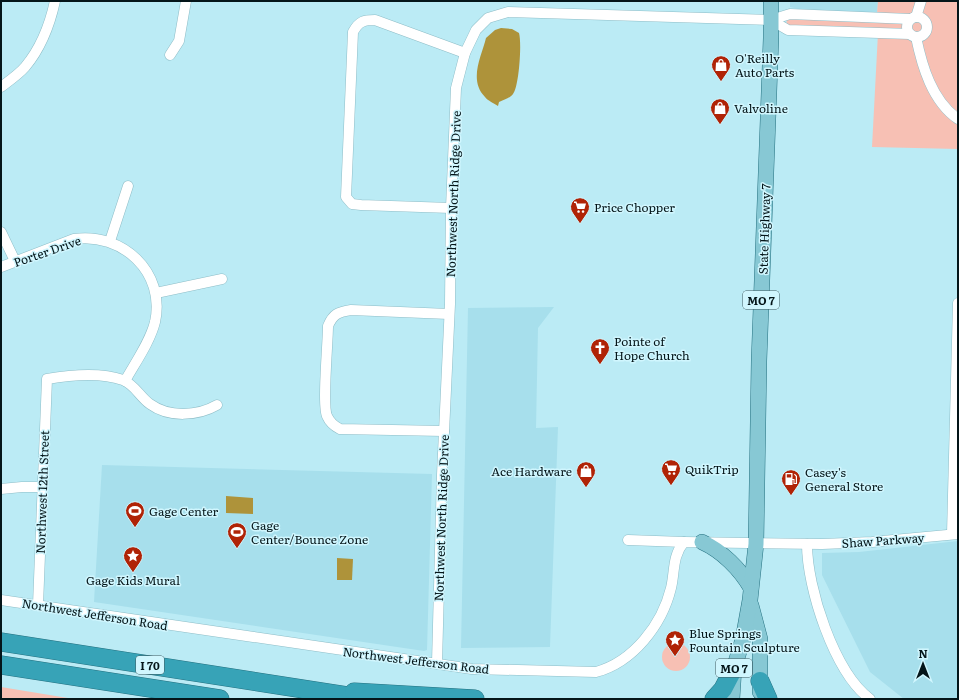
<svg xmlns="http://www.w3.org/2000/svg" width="959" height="700" font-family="Literata,serif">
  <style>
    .built { fill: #a7dfec }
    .green { fill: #f7c0b4 }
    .water { fill: #ae933a }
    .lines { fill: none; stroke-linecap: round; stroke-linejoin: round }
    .street-casing { stroke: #8ebdc7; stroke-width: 11 }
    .primary-casing { stroke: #257180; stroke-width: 16 }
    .highway-casing { stroke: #257180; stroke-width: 19 }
    .street { stroke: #fff; stroke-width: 10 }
    .primary { stroke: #87c8d4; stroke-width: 15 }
    .highway { stroke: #37a3b7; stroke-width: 18 }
    .labels { text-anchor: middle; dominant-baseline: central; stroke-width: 3; stroke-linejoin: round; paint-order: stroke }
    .shield { fill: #d0f6fe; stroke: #41585e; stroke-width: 1 }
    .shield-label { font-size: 11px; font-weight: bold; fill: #041519 }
    .poi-label { font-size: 12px; fill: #041519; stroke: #d0f6fe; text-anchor: start }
    .street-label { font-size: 12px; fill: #041519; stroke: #d0f6fe }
  </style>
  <rect width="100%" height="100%" fill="#bbebf5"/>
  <g class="built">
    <polygon points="790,1 878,1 877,13 798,9 790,7"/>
    <polygon points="554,307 538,328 536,428 558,427 550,647 461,648 468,308"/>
    <polygon points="102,465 432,474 427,650 424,651 94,602"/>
    <polygon points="958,541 958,699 904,699 870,672 822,575 822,553 859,552"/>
  </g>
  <g class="green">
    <polygon points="878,1 958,1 958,149 872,147 878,33 786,33 787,15 877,13"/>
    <circle cx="676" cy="657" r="14"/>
    <polygon points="1,687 74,699 1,699"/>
  </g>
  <g class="water">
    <path d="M501 28 512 29 519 33C522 43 519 87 513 94 510 98 504 100 499 102L498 106C494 103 488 101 485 97 468 80 482 55 486 38L495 30Z"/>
    <polygon points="226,496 253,498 253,514 226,513"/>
    <polygon points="337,558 353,559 352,580 337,580"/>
  </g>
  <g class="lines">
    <g class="street-casing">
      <g id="street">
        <polyline points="916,17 921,1"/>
        <circle cx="917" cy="27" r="10"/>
        <polyline points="771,20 788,30 910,34"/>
        <path d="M916 37C922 66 932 101 958 119"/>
        <polyline points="170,55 179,41 186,1"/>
        <path d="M1 87C9 81 19 74 25 67 41 48 50 24 55 1"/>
        <path d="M451 208 361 205 352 204 346 197 353 32C359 21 364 20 375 20L465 53"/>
        <polyline points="1,232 15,261"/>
        <polyline points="110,241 128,186"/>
        <path d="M1 267 74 239C122 232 166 272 155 322 150 342 135 363 125 381"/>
        <polyline points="156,293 222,279"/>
        <path d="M444 431 340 429C334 426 330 423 327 416 322 405 328 343 328 326 333 314 338 312 351 310L449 314"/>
        <polyline points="1,489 22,487 42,487"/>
        <polyline points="952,534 958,303"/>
        <polyline points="628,540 684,542"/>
        <path d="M807 544C807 588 834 672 870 699"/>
        <path d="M1 600 472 669 596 672C633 662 662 625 671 588 675 572 672 556 684 542L822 544 872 542 958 534"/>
        <path d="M38 605 47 379C70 375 100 372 123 380 135 385 140 397 150 404 169 418 198 416 217 405"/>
        <polyline points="437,663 442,475 450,304 451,208 456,88 465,53 476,30 488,18 508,12 771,20 790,14 910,19"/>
      </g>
    </g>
    <g class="primary-casing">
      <g id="primary">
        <path d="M702 542C722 551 740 569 751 588"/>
        <polyline points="751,605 760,639 760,692"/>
        <polyline points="732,699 734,668 743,639 750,600 756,544 759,361 771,38 771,1"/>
      </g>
    </g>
    <g class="highway-casing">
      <g id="highway">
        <polyline points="1,642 367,699"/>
        <polyline points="1,665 220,699"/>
        <polyline points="760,681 768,699"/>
        <polyline points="354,692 475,699"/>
        <polyline points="714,699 723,689 734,668"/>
      </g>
    </g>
    <use href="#street" class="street"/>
    <use href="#primary" class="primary"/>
    <use href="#highway" class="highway"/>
  </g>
  <defs>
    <g id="shop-pin" transform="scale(1)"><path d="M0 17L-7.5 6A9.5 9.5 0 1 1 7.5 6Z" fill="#b02306" stroke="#d0f6fe"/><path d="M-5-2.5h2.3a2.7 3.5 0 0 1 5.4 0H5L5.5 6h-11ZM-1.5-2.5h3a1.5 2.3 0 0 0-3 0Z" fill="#fff"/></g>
    <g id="supermarket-pin" transform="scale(1)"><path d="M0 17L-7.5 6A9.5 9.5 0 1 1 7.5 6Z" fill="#b02306" stroke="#d0f6fe"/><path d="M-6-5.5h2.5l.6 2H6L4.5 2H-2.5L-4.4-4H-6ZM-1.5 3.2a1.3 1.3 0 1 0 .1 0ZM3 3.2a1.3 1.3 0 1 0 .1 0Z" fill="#fff"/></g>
    <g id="church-pin" transform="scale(1)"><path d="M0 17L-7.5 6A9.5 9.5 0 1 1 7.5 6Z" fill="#b02306" stroke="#d0f6fe"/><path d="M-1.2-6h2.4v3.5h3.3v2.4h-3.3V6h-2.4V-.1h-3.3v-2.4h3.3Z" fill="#fff"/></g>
    <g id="fuel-pin" transform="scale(1)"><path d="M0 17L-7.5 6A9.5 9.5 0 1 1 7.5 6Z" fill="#b02306" stroke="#d0f6fe"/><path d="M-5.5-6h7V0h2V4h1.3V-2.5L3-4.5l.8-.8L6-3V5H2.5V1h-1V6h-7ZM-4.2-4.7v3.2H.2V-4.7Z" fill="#fff"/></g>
    <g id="stadium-pin" transform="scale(1)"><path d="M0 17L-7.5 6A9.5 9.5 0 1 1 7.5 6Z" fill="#b02306" stroke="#d0f6fe"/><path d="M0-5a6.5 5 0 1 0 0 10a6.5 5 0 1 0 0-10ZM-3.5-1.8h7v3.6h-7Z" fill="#fff"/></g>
    <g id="sight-pin" transform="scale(1)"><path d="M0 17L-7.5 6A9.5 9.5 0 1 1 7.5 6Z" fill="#b02306" stroke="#d0f6fe"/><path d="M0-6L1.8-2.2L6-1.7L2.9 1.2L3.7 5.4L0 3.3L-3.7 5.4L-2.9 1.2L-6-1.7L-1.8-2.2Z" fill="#fff"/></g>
  </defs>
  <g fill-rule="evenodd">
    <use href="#shop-pin" x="721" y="65"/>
    <use href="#shop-pin" x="720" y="108"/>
    <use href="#supermarket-pin" x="580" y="207"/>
    <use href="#church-pin" x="600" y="348"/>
    <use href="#supermarket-pin" x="671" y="469"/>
    <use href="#shop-pin" x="586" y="471"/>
    <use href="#fuel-pin" x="791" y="479"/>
    <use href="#stadium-pin" x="135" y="511"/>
    <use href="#stadium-pin" x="237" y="532"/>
    <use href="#sight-pin" x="133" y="556"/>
    <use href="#sight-pin" x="675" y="640"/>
  </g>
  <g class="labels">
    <g class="shield">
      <rect x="743" y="291" width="36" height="18" rx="3"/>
      <rect x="136" y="656" width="28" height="18" rx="3"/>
      <rect x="716" y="659" width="36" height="18" rx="3"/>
    </g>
    <g class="shield-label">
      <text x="761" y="300">MO 7</text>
      <text x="150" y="665">I 70</text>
      <text x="734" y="668">MO 7</text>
    </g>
    <g class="poi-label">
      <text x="735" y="58">O'Reilly<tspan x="735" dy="14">Auto Parts</tspan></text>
      <text x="734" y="108">Valvoline</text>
      <text x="594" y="207">Price Chopper</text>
      <text x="614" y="341">Pointe of<tspan x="614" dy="14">Hope Church</tspan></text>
      <text x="685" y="469">QuikTrip</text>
      <text x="572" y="471" text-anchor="end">Ace Hardware</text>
      <text x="805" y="472">Casey's<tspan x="805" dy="14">General Store</tspan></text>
      <text x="149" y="511">Gage Center</text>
      <text x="251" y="525">Gage<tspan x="251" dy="14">Center/Bounce Zone</tspan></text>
      <text x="133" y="580" text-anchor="middle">Gage Kids Mural</text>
      <text x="689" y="633">Blue Springs<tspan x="689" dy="14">Fountain Sculpture</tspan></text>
    </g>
    <g class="street-label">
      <text transform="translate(453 194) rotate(-88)">Northwest North Ridge Drive</text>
      <text transform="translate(764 229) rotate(-88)">State Highway 7</text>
      <text transform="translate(47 251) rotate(-19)">Porter Drive</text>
      <text transform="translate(42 492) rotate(-88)">Northwest 12th Street</text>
      <text transform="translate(441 518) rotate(-88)">Northwest North Ridge Drive</text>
      <text transform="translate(883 540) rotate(-4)">Shaw Parkway</text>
      <text transform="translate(95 614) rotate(9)">Northwest Jefferson Road</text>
      <text transform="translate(416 660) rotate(7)">Northwest Jefferson Road</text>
    </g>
  </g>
  <rect width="959" height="700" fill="none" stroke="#041519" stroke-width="4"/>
  <g transform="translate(923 664)" stroke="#d0f6fe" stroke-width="3" paint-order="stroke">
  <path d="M0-3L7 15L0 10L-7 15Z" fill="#041519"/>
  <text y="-6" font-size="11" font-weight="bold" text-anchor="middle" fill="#041519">N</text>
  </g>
</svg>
